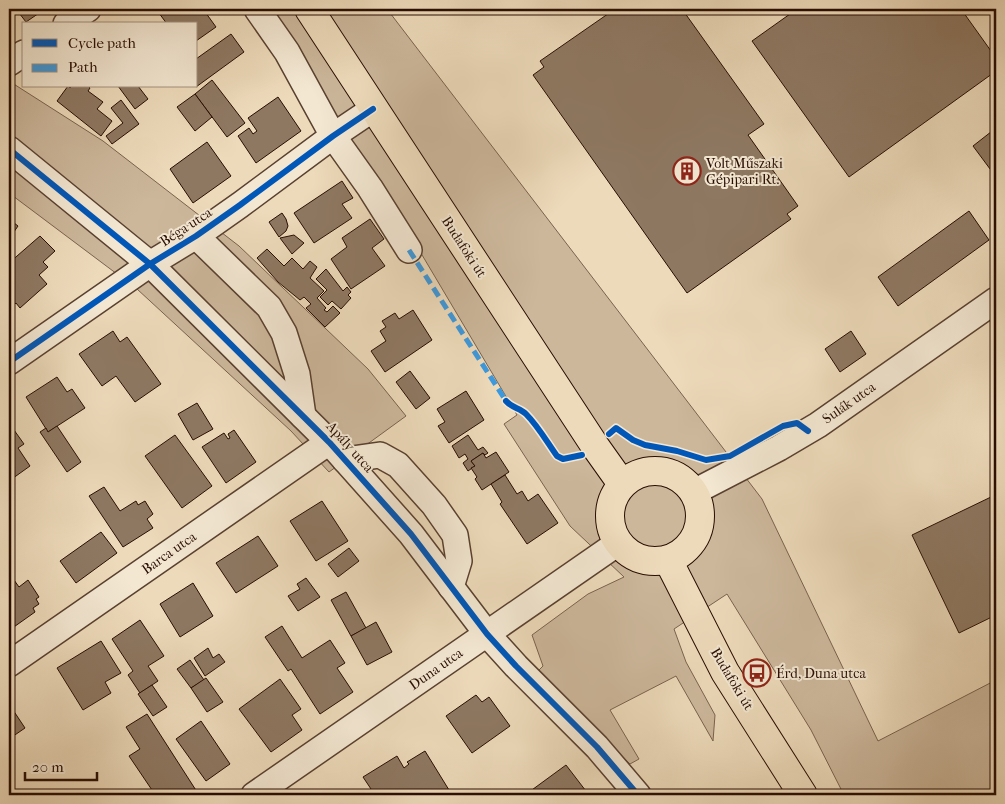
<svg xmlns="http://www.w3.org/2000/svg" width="1005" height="804" font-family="'IM FELL French Canon',serif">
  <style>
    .green { fill: #ccb79b; stroke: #7a624e }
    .building { fill: #8e7862; stroke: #280d02 }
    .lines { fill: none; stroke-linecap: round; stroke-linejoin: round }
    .minor-casing { stroke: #594030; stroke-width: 28 }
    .major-casing { stroke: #280d02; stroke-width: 30 }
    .minor { stroke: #f3e7d2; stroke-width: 25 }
    .major { stroke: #eddaba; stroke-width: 28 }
    .quiet { stroke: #3d99dd; stroke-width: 5; stroke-dasharray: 10 5; stroke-linecap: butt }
    .cycleway-casing { stroke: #f3e7d2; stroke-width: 9 }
    .cycleway { stroke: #0057b8; stroke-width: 6 }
    .labels { text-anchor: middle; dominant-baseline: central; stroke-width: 4; stroke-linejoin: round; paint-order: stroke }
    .poi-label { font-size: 14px; fill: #280d02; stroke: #f3e7d2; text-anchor: start }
    .street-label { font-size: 14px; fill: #280d02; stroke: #f3e7d2 }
  </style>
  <rect width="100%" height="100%" fill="#eddaba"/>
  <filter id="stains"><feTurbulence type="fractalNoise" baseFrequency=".004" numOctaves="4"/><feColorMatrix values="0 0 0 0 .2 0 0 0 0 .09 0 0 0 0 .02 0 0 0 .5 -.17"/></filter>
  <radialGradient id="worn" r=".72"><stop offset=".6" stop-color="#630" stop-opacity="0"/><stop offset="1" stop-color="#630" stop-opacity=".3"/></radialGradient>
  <g class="green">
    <polygon points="261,9 387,9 762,499 878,741 996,680 996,795 844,795 811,730 727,594 674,629 686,662 715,715 713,741 676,676 610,710 639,759 630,764 538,671 543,666 532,635 588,594 624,577 570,526 504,424 517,415 393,206"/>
    <polygon points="9,81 103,141 239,246 368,369 406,416 329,472 291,431 137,289 9,193"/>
  </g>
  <g class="building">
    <polygon points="16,9 45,9 26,22"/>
    <polygon points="156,9 203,9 216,27 196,41 196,24 167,24"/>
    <polygon points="615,9 682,9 764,124 748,135 798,206 787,214 791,219 687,293 533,75 544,67 540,61"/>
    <polygon points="797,9 961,9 996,58 996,71 849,177 752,41"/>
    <polygon points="231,34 244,52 196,87 196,59"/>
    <polygon points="212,80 245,123 227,137 195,94"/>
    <polygon points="68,86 70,88 72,86 88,86 90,88 88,91 103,102 97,109 112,121 101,136 57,101"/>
    <polygon points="118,86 138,86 148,99 135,109"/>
    <polygon points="195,94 212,117 195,131 177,107"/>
    <polygon points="278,97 301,131 256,163 238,136 249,128 253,134 257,131 248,118"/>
    <polygon points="121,100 139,124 112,144 106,136 123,123 111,108"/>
    <polygon points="996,128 996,177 973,146"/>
    <polygon points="207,142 231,176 193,203 170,169"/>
    <polygon points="342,181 353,198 342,204 352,218 314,243 294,213"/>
    <polygon points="969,211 989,240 898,306 878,277"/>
    <polygon points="282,213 286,219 288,226 286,231 279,237 269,222"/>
    <polygon points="9,219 18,226 9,239"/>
    <polygon points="370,219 384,239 372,248 385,266 351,289 331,259 347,247 342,238"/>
    <polygon points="294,235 304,243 292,254 280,238"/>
    <polygon points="40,236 55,251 43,262 48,267 39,275 47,284 20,308 16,303 9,310 9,263"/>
    <polygon points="267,249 284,266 292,258 303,269 310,261 317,267 310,278 324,291 317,298 326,308 324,310 327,312 333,306 340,313 325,327 306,308 311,304 304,297 300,300 278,282 257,258"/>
    <polygon points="326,269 343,291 347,287 351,292 348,295 351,298 341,309 332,301 328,305 320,297 327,290 316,279"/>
    <polygon points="413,310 432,340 385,372 371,351 386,341 380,331 386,327 382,321 395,313 399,319"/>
    <polygon points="113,331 120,342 127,337 161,384 135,402 116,376 102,386 79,354"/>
    <polygon points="851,331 866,354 840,372 825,349"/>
    <polygon points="410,371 430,398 416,409 396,382"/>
    <polygon points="57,377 67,392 72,389 85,408 48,432 26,397"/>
    <polygon points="466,391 484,420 449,443 438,426 445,422 437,409"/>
    <polygon points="197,403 213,429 193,440 178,414"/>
    <polygon points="9,423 24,444 18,448 30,466 9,481"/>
    <polygon points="57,426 81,462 67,472 40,432 46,428 48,432"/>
    <polygon points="234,430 256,462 226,483 202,447 224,433 228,439 230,438 228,434"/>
    <polygon points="175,435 212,486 182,508 145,456"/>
    <polygon points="468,435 478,450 483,447 488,453 485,455 483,453 471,461 475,466 468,471 463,463 468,459 465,454 459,458 452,446"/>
    <polygon points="496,452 509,472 482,490 475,479 477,477 471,468 475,466 471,461 483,453 486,458"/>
    <polygon points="505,475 517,494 522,491 528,501 538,494 558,523 527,544 500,504 502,502 491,484"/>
    <polygon points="104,487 120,511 136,501 138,505 145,501 153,514 147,519 153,528 123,547 89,496"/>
    <polygon points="991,497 992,499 996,497 996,615 959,633 912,535"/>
    <polygon points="322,501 348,541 316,561 290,521"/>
    <polygon points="101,532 117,553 76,583 60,561"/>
    <polygon points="258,536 278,566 236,593 216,563"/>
    <polygon points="349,548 359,561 338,577 328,564"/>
    <polygon points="9,573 19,587 28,580 39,597 36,599 39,604 33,608 35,612 11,629 9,626"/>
    <polygon points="306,578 320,597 298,611 288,596 300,589 297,584"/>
    <polygon points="193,583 213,616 180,637 160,604"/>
    <polygon points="346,592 366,628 351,636 331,600"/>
    <polygon points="140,620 164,656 148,666 158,681 140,693 128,675 133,671 112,639"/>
    <polygon points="376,622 392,652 367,665 351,636"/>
    <polygon points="282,626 302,658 330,640 345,663 337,668 353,692 320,714 291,669 288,671 265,637"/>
    <polygon points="101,641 121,673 105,682 111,693 83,710 57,668"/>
    <polygon points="208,648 213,658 219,654 225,662 205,676 194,658"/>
    <polygon points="190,660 204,680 191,688 177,669"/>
    <polygon points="206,678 223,702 207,712 191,688"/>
    <polygon points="280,679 301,709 292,715 302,730 271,752 239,709"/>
    <polygon points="152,685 167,707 153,716 138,694"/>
    <polygon points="476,695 482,702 489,697 510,726 472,753 446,716"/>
    <polygon points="9,704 25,728 9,739"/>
    <polygon points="147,714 199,795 161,795 158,791 154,793 129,756 140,749 126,727"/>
    <polygon points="201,721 230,764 206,781 176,739"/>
    <polygon points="425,751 449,790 440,795 426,795 423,791 419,793 421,795 375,795 363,777 397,756 404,768 409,764 407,762"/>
    <polygon points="566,765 589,795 525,795"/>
  </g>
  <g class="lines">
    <g class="minor-casing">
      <g id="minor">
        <polyline points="257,9 287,52 333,136 370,188 409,250"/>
        <polyline points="66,24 88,9"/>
        <polyline points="9,63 24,53"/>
        <polyline points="9,149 150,264 329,442 411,534 487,634 516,666 597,747 638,795"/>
        <polyline points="196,236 269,307 284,333 297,374 303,416"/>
        <polyline points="9,362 150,264 196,236 240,205 333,136 373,109"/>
        <polyline points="345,460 380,455 398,465 434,505 455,535 459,561 451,587"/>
        <polyline points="694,492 779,448 818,425 996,300"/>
        <polyline points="9,664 329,442"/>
        <polyline points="254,795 618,543"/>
      </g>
    </g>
    <g class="major-casing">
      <g id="major">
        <polyline points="309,9 595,446 622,484"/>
        <circle cx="655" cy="516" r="45"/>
        <polyline points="668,560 725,672 803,795"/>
      </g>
    </g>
    <use href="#minor" class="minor"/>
    <use href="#major" class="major"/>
    <polyline class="quiet" points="409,250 506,401"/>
    <g class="cycleway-casing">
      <g id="cycleway">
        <polyline points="9,149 150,264 329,442 411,534 487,634 516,666 597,747 638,795"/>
        <polyline points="9,362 150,264 196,236 240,205 333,136 373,109"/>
        <path d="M506 401C512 408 520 408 526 414 538 426 547 442 557 456L563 459 582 455"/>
        <polyline points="609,434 616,428 633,440 645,445 677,451 706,460 730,456 783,426 797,423 808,431"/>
      </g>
    </g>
    <use href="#cycleway" class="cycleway"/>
  </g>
  <defs>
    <g id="building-ring" transform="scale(1.4375)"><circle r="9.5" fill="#f3e7d2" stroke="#8f2418" stroke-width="1.5"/><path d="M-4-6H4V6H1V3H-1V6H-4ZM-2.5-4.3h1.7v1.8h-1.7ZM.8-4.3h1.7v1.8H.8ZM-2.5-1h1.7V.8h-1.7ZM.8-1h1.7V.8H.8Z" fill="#8f2418"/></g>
    <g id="bus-ring" transform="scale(1.4375)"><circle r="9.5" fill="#f3e7d2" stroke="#8f2418" stroke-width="1.5"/><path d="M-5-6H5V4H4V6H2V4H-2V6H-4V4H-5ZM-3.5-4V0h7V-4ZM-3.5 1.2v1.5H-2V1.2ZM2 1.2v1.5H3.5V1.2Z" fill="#8f2418"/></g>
  </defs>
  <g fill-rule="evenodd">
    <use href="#building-ring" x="687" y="171"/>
    <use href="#bus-ring" x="757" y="673"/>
  </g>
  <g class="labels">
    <g class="poi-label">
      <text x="706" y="163">Volt Műszaki<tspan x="706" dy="16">Gépipari Rt.</tspan></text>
      <text x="776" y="673">Érd, Duna utca</text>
    </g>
    <g class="street-label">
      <text transform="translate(186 227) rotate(-33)">Béga utca</text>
      <text transform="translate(464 247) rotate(57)">Budafoki út</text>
      <text transform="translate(849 403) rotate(-35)">Sulák utca</text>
      <text transform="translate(350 447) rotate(48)">Apály utca</text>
      <text transform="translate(169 553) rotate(-35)">Barca utca</text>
      <text transform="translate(436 669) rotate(-35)">Duna utca</text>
      <text transform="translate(732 679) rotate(59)">Budafoki út</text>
    </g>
  </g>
  <rect width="1005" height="804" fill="none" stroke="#eddaba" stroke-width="30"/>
  <rect x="10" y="10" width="985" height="784" fill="none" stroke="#280d02" stroke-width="2.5"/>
  <rect x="15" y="15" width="975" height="774" fill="none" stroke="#280d02"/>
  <rect x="22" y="22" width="175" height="65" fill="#f3e7d2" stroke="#a2907f"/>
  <rect x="32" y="39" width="25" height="8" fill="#0057b8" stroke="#a2907f"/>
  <text x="68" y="48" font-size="15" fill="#280d02">Cycle path</text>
  <rect x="32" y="64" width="25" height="8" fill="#3d99dd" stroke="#a2907f"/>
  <text x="68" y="72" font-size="15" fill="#280d02">Path</text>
  <path d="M25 772v8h72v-8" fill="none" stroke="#280d02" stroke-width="2.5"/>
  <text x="32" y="772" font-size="15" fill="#280d02" stroke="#f3e7d2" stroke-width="4" paint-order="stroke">20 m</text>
  <rect width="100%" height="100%" filter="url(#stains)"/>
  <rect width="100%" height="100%" fill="url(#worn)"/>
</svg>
